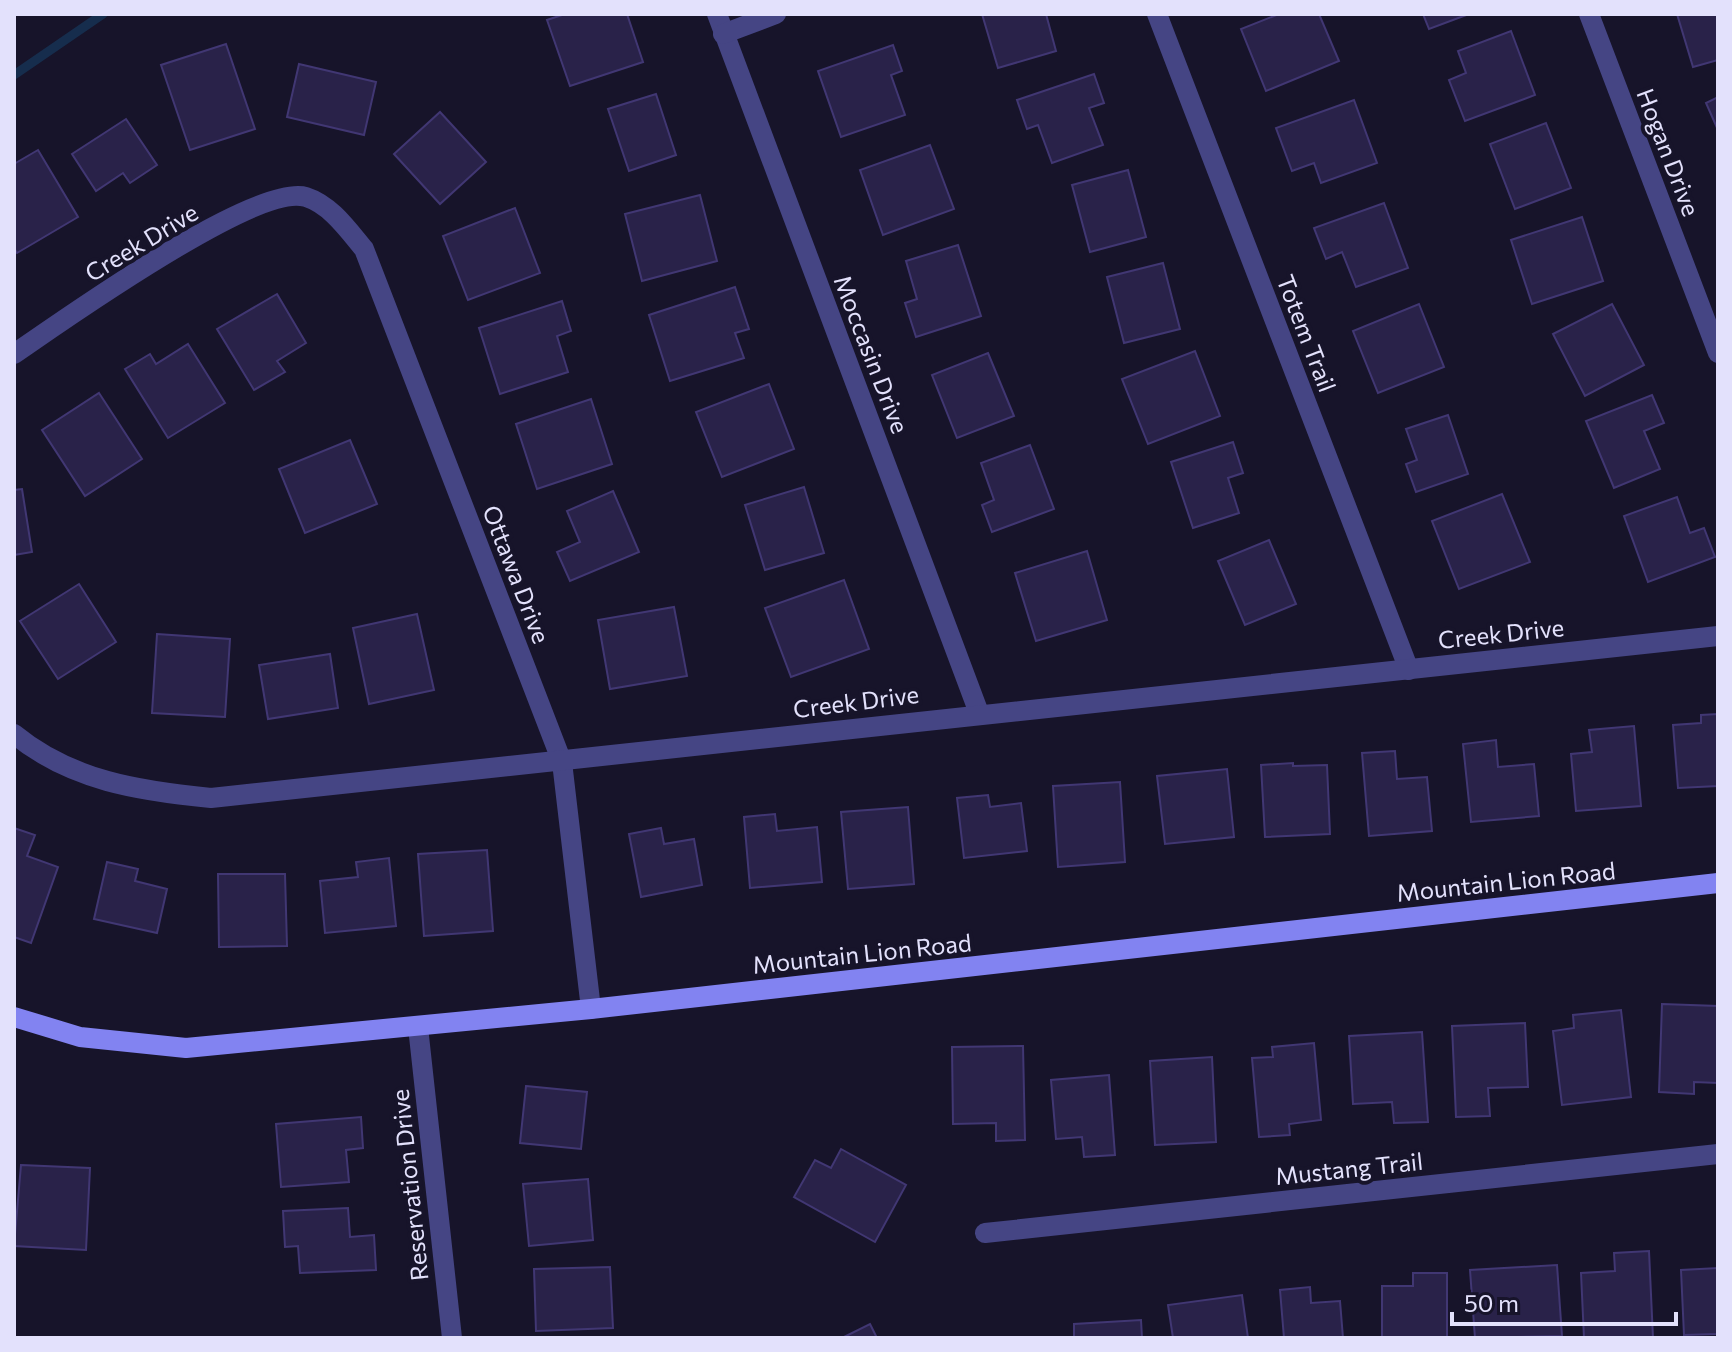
<svg xmlns="http://www.w3.org/2000/svg" width="1732" height="1352" font-family="Commissioner,sans-serif">
  <style>
    .lines { fill: none; stroke-linecap: round; stroke-linejoin: round }
    .stream { stroke: #162d4d; stroke-width: 9 }
    .building { fill: #292249; stroke: #413773; stroke-width: 2 }
    .street { stroke: #454584; stroke-width: 20 }
    .secondary { stroke: #8283f1; stroke-width: 20 }
    .labels { text-anchor: middle; dominant-baseline: central; stroke-width: 8; stroke-linejoin: round; paint-order: stroke }
    .street-label { font-size: 24px; fill: #e3e1fc; stroke: #17142a }
  </style>
  <rect width="100%" height="100%" fill="#17142a"/>
  <g class="lines">
    <polyline class="stream" points="14,75 103,14"/>
  </g>
  <g class="building">
    <polygon points="565,14 627,14 643,62 570,86 547,20"/>
    <polygon points="982,14 1046,14 1056,51 998,68"/>
    <polygon points="1279,14 1319,14 1339,61 1266,91 1241,29"/>
    <polygon points="1423,14 1469,14 1429,29"/>
    <polygon points="1677,14 1718,14 1718,60 1693,67"/>
    <polygon points="1511,31 1535,95 1465,121 1449,80 1466,73 1458,51"/>
    <polygon points="226,44 255,129 190,150 161,65"/>
    <polygon points="893,45 902,71 891,75 905,115 841,137 818,71"/>
    <polygon points="299,64 376,82 364,135 287,117"/>
    <polygon points="1094,74 1104,103 1089,108 1103,145 1052,163 1038,125 1027,129 1017,100"/>
    <polygon points="656,94 676,155 629,171 608,109"/>
    <polygon points="1718,97 1718,130 1706,103"/>
    <polygon points="1354,100 1377,163 1321,183 1314,163 1292,171 1276,128"/>
    <polygon points="440,112 486,162 440,204 394,154"/>
    <polygon points="126,119 157,165 130,183 123,173 96,191 72,154"/>
    <polygon points="1546,123 1571,188 1515,209 1490,144"/>
    <polygon points="930,145 954,209 883,235 860,170"/>
    <polygon points="38,150 78,217 17,253 14,248 14,164"/>
    <polygon points="1128,170 1146,237 1090,252 1072,185"/>
    <polygon points="700,195 717,261 642,281 625,214"/>
    <polygon points="1384,203 1408,268 1356,287 1342,252 1326,259 1314,228"/>
    <polygon points="515,208 540,273 468,300 443,236"/>
    <polygon points="1582,217 1603,281 1532,304 1511,240"/>
    <polygon points="958,245 981,316 916,337 905,303 917,299 906,261"/>
    <polygon points="1163,263 1180,329 1124,343 1107,277"/>
    <polygon points="735,287 749,329 735,333 744,358 670,381 649,315"/>
    <polygon points="277,294 306,343 277,361 285,372 254,390 217,329"/>
    <polygon points="562,301 571,331 557,336 568,372 500,394 479,328"/>
    <polygon points="1419,304 1444,367 1378,393 1353,331"/>
    <polygon points="1612,304 1644,365 1585,396 1553,334"/>
    <polygon points="188,344 225,403 168,438 125,369 150,354 156,364"/>
    <polygon points="1195,351 1220,416 1148,444 1122,379"/>
    <polygon points="988,353 1014,416 957,438 932,375"/>
    <polygon points="769,384 794,449 722,477 696,412"/>
    <polygon points="99,393 142,459 85,496 42,430"/>
    <polygon points="1652,395 1664,423 1644,431 1660,469 1614,488 1586,421"/>
    <polygon points="591,399 612,464 537,489 516,424"/>
    <polygon points="1448,415 1468,474 1416,492 1406,464 1417,460 1406,429"/>
    <polygon points="350,440 377,504 305,533 279,469"/>
    <polygon points="1233,442 1243,473 1228,478 1239,513 1193,528 1171,462"/>
    <polygon points="1030,445 1054,509 992,532 982,505 994,500 981,463"/>
    <polygon points="804,487 824,553 765,570 745,505"/>
    <polygon points="22,489 32,552 14,555 14,490"/>
    <polygon points="613,491 639,552 570,581 557,552 580,542 567,511"/>
    <polygon points="1502,494 1530,562 1459,589 1432,521"/>
    <polygon points="1677,497 1690,533 1704,528 1715,557 1648,582 1624,516"/>
    <polygon points="1269,540 1296,604 1245,625 1218,561"/>
    <polygon points="1087,551 1107,620 1036,641 1015,573"/>
    <polygon points="844,580 869,649 791,677 765,608"/>
    <polygon points="79,584 116,642 58,679 20,621"/>
    <polygon points="674,607 687,676 610,689 598,620"/>
    <polygon points="417,614 434,690 369,704 353,628"/>
    <polygon points="157,634 230,639 225,717 152,713"/>
    <polygon points="330,654 338,708 268,719 259,665"/>
    <polygon points="1718,714 1718,786 1678,788 1673,725 1701,723 1701,715"/>
    <polygon points="1634,726 1641,806 1576,811 1571,754 1592,752 1589,730"/>
    <polygon points="1496,740 1498,767 1534,764 1539,816 1471,822 1463,744"/>
    <polygon points="1395,751 1397,779 1427,777 1432,831 1369,836 1362,753"/>
    <polygon points="1293,763 1293,766 1327,765 1330,834 1265,837 1261,765"/>
    <polygon points="1227,769 1234,837 1165,844 1157,776"/>
    <polygon points="1120,782 1125,862 1058,867 1053,786"/>
    <polygon points="988,795 990,807 1021,803 1027,851 964,858 957,798"/>
    <polygon points="908,807 914,884 848,889 841,812"/>
    <polygon points="775,814 777,831 817,827 822,882 750,888 744,817"/>
    <polygon points="14,828 35,835 27,856 58,867 31,943 14,937"/>
    <polygon points="661,828 664,844 694,839 702,885 641,897 629,834"/>
    <polygon points="487,850 493,931 424,936 418,854"/>
    <polygon points="389,858 396,926 325,933 320,881 358,877 356,862"/>
    <polygon points="107,862 138,869 135,881 167,889 157,933 94,919"/>
    <polygon points="218,874 285,874 287,946 219,947"/>
    <polygon points="1662,1004 1718,1006 1718,1083 1694,1082 1694,1094 1659,1092"/>
    <polygon points="1621,1010 1631,1097 1562,1105 1553,1031 1574,1028 1573,1015"/>
    <polygon points="1525,1023 1528,1087 1488,1088 1490,1116 1456,1117 1452,1026"/>
    <polygon points="1422,1032 1428,1122 1394,1123 1392,1102 1353,1104 1349,1036"/>
    <polygon points="1314,1043 1321,1120 1289,1124 1290,1135 1259,1137 1252,1058 1273,1057 1272,1047"/>
    <polygon points="1023,1046 1025,1140 996,1141 996,1123 953,1124 952,1047"/>
    <polygon points="1212,1057 1216,1142 1155,1145 1150,1061"/>
    <polygon points="1109,1075 1115,1155 1084,1157 1082,1137 1056,1139 1051,1080"/>
    <polygon points="526,1086 587,1092 581,1149 520,1143"/>
    <polygon points="361,1117 363,1148 346,1150 349,1182 281,1187 276,1124"/>
    <polygon points="841,1149 906,1185 875,1242 794,1197 815,1160 831,1168"/>
    <polygon points="21,1165 90,1168 86,1250 14,1246"/>
    <polygon points="588,1179 593,1240 529,1246 523,1184"/>
    <polygon points="348,1208 350,1237 374,1235 376,1270 300,1273 298,1246 285,1247 283,1211"/>
    <polygon points="1649,1251 1653,1338 1584,1338 1581,1273 1615,1271 1614,1253"/>
    <polygon points="1557,1265 1562,1336 1475,1338 1470,1270"/>
    <polygon points="610,1267 613,1328 536,1331 534,1269"/>
    <polygon points="1718,1268 1718,1334 1684,1335 1681,1270"/>
    <polygon points="1413,1273 1447,1273 1447,1338 1382,1338 1382,1286 1413,1286"/>
    <polygon points="1310,1287 1311,1303 1340,1301 1343,1338 1284,1338 1280,1290"/>
    <polygon points="1242,1295 1248,1338 1173,1338 1168,1305"/>
    <polygon points="1141,1320 1142,1338 1074,1338 1074,1324"/>
    <polygon points="870,1324 877,1338 842,1338"/>
  </g>
  <g class="lines">
    <g class="street">
      <polyline points="717,14 979,713"/>
      <polyline points="1157,14 1409,670"/>
      <polyline points="1589,14 1718,353"/>
      <polyline points="723,34 776,14"/>
      <path d="M14 354C61 322 256 182 306 197 331 205 348 230 364 249L562 762 591 1009"/>
      <path d="M14 734C71 781 140 791 211 798L1718 636"/>
      <polyline points="418,1027 452,1338"/>
      <polyline points="985,1233 1718,1154"/>
    </g>
    <polyline class="secondary" points="14,1017 80,1037 186,1048 591,1009 1718,883"/>
  </g>
  <g class="labels">
    <g class="street-label">
      <text transform="translate(1669 152) rotate(69)">Hogan Drive</text>
      <text transform="translate(141 242) rotate(-31)">Creek Drive</text>
      <text transform="translate(1307 333) rotate(69)">Totem Trail</text>
      <text transform="translate(872 354) rotate(69)">Moccasin Drive</text>
      <text transform="translate(517 574) rotate(69)">Ottawa Drive</text>
      <text transform="translate(1501 633) rotate(-6)">Creek Drive</text>
      <text transform="translate(856 701) rotate(-7)">Creek Drive</text>
      <text transform="translate(1506 881) rotate(-6)">Mountain Lion Road</text>
      <text transform="translate(862 953) rotate(-6)">Mountain Lion Road</text>
      <text transform="translate(1349 1168) rotate(-6)">Mustang Trail</text>
      <text transform="translate(409 1185) rotate(-96)">Reservation Drive</text>
    </g>
  </g>
  <rect width="1732" height="1352" fill="none" stroke="#e3e1fc" stroke-width="32"/>
  <path d="M1452 1312v12h224v-12" fill="none" stroke="#e3e1fc" stroke-width="4"/>
  <text x="1464" y="1312" font-size="24" fill="#e3e1fc" stroke="#17142a" stroke-width="6" paint-order="stroke">50 m</text>
</svg>
